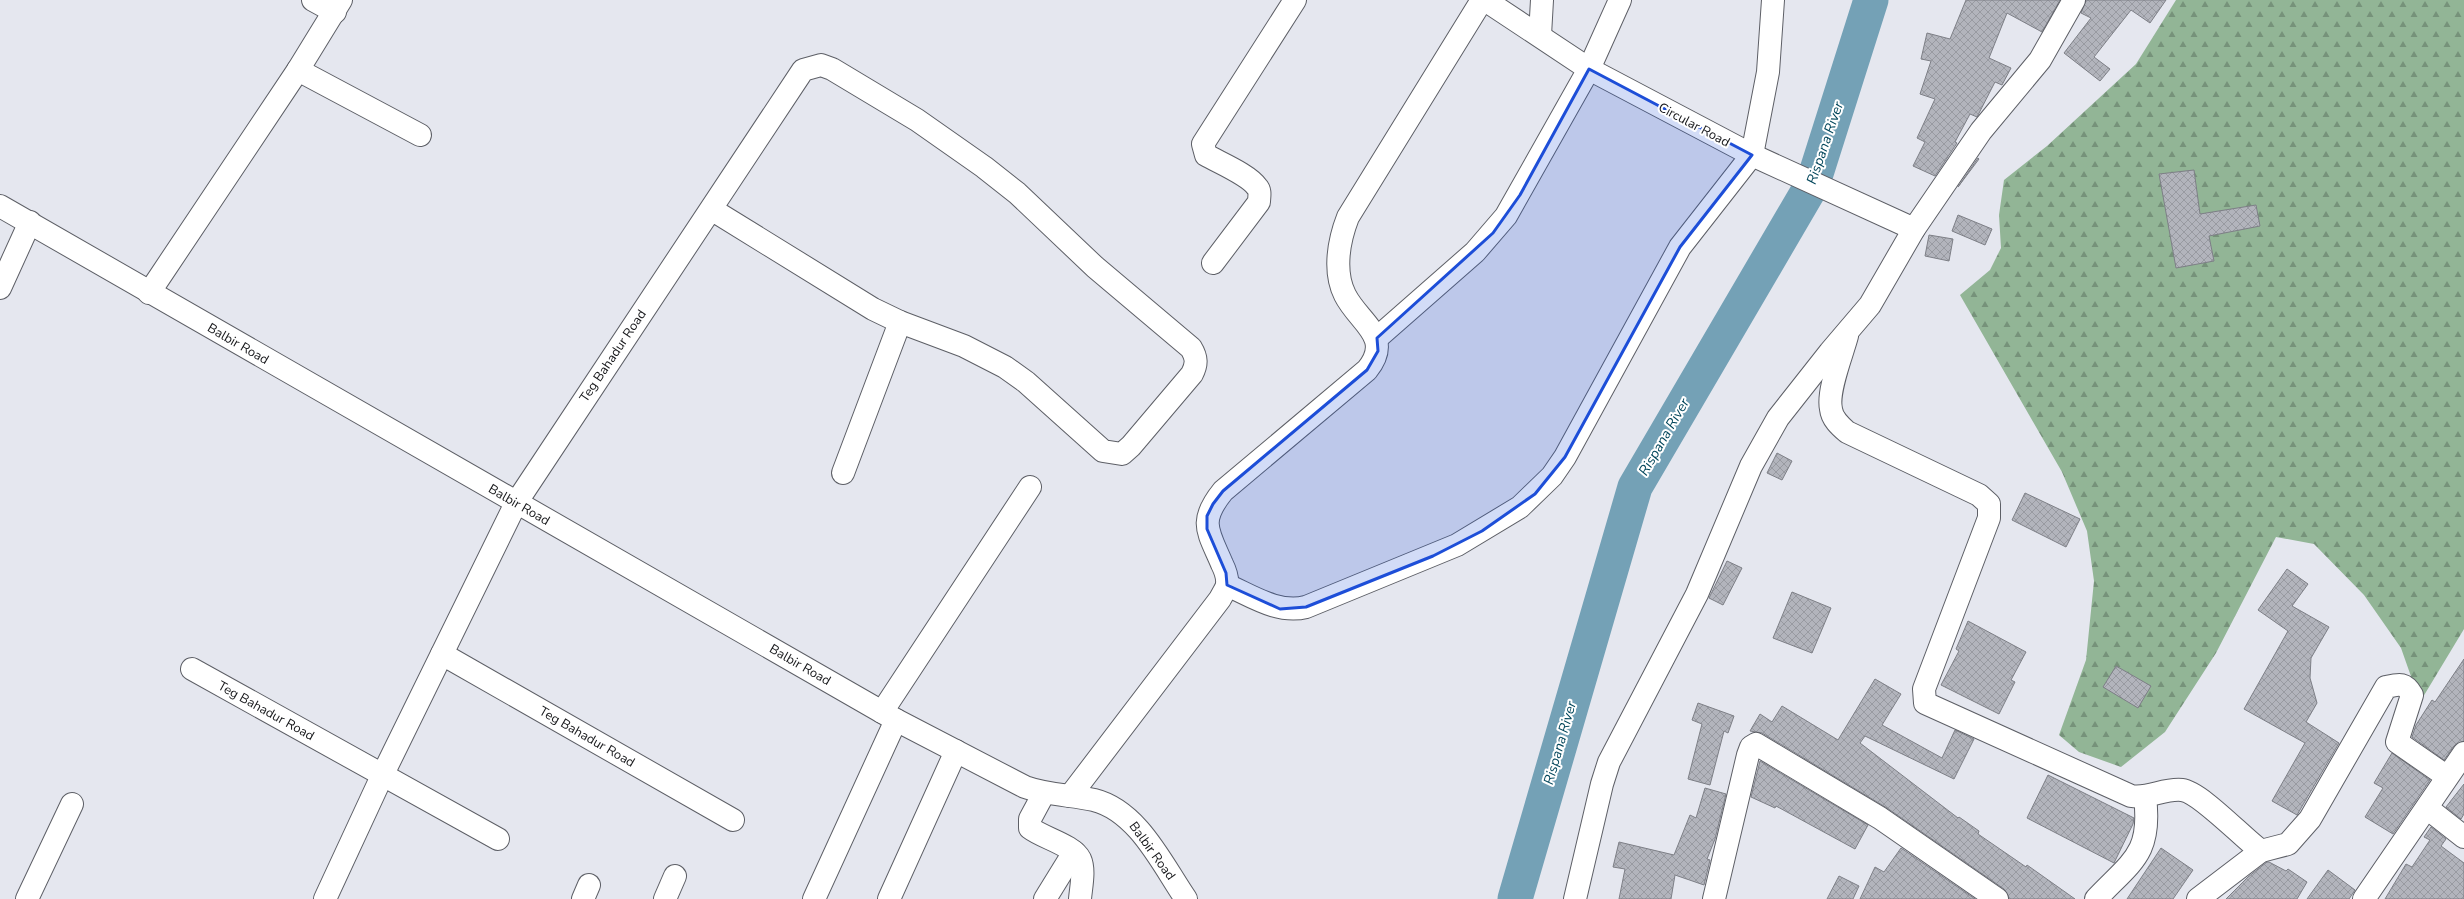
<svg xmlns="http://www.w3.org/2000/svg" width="2464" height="899" font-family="'Nunito Sans',sans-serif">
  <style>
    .forest { fill: url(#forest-firs) }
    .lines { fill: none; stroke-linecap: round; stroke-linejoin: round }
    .river { stroke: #74a1b6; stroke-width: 35 }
    .building { fill: url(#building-cross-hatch); stroke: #7d7f86 }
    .street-casing { stroke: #5d5f66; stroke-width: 24 }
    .street { stroke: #fff; stroke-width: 22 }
    .marked { fill: #1d4ed8; fill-opacity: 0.2; stroke: #1d4ed8; stroke-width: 3; stroke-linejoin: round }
    .labels { text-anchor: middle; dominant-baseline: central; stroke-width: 4; stroke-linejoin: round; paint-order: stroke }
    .street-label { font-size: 13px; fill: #16171a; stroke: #fff }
    .water-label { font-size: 14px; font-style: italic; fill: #01455a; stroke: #fff }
  </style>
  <defs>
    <pattern id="forest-firs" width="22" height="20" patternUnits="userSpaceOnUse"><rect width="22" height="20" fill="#92b596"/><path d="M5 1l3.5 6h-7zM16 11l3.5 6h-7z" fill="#76927a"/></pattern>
    <pattern id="building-cross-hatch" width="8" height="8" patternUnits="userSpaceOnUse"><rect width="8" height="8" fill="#b2b4bc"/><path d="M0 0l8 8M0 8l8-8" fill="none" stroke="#989aa1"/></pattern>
  </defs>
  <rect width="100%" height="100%" fill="#e5e7ef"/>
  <polygon class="forest" points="2176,0 2464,0 2464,629 2420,702 2401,648 2364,595 2314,544 2276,537 2216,653 2165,732 2121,767 2079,752 2059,735 2086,660 2094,581 2087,531 2062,472 1960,295 1990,270 2001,248 1999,215 2004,180 2047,146 2136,64"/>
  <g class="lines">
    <polyline class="river" points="1515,899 1635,487 1813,183 1871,0"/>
  </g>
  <g class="building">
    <polygon points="1966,0 2060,0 2042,32 2007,13 1989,58 2011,68 2002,85 1995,82 1977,117 1970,114 1955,142 1957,143 1935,176 1913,166 1925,142 1917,138 1935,99 1920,94 1931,61 1921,59 1927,33 1950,39"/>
    <polygon points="2086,0 2166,0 2150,23 2131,10 2094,57 2110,69 2100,81 2064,53 2091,18 2081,13"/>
    <polygon points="1978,158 1979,159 1958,187"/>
    <polygon points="2194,170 2200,214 2256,205 2260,226 2209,236 2214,261 2176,268 2159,174"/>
    <polygon points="1958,215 1992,229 1985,245 1952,231"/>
    <polygon points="1929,235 1953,239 1949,261 1925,256"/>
    <polygon points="1777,453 1792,461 1782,480 1767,473"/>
    <polygon points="2025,493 2080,519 2066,547 2012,520"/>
    <polygon points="1727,561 1742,568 1723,605 1709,598"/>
    <polygon points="2287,569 2308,584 2292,606 2329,627 2311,658 2310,678 2317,703 2306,722 2339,743 2297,815 2272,801 2305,743 2244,709 2288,631 2258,610"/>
    <polygon points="1792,592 1831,608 1812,653 1773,638"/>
    <polygon points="1968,621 2026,652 2011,680 2015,682 1999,714 1941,685 1959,651 1956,649"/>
    <polygon points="2464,659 2464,741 2454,746 2444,760 2412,737 2416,725 2432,700 2435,702"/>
    <polygon points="2116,666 2151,686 2138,708 2103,687"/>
    <polygon points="1875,679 1901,694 1882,725 1942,758 1955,730 1974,739 1954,779 1865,736 1860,743 1958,818 1959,817 1979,831 1978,834 2026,867 2027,865 2075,899 2009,899 2004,889 1887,808 1762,733 1750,731 1760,714 1772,722 1782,706 1838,740"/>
    <polygon points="1698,703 1734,716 1728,733 1724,731 1710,785 1688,779 1702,724 1692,720"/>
    <polygon points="2392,753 2430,780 2393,834 2365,817 2383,788 2374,783"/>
    <polygon points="1760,761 1868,825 1855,849 1776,806 1775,808 1751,797"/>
    <polygon points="2048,775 2134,818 2133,824 2114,863 2027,818"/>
    <polygon points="2464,784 2464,814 2461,819 2446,807"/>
    <polygon points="1705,788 1726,794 1715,839 1707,859 1710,860 1704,885 1675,875 1671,899 1619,899 1625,869 1613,867 1619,842 1674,855 1690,815 1696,818"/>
    <polygon points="2431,827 2446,839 2441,846 2464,863 2464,899 2385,899 2406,864 2412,867 2430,840 2424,837"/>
    <polygon points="1901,848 1975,899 1860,899 1875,867 1884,872"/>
    <polygon points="2161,848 2193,870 2173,899 2127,899"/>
    <polygon points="2267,862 2269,862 2286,871 2288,869 2307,882 2297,899 2226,899 2248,877"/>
    <polygon points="2328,870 2355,890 2349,899 2307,899"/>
    <polygon points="1839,876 1859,886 1853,899 1827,899"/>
  </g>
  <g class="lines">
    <g class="street-casing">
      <g id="street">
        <polyline points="313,0 335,12"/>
        <polyline points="1485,0 1589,69 1752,155 1914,229"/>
        <polyline points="1540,35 1542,0"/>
        <polyline points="298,70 420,135"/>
        <path d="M0 206 896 720 1025 787C1047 795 1071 795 1094 800 1138 811 1162 864 1186 899"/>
        <path d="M1213 263 1259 202C1259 197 1261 191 1257 187 1249 175 1220 163 1206 155L1203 144 1295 0"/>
        <polyline points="0,288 30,222"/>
        <polyline points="149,293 298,70 341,0"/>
        <path d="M1847 336C1842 355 1827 391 1831 409 1832 419 1840 426 1847 432L1979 495 1989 504V518L1924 689 1925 703 2131 796C2149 799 2164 788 2182 790 2200 792 2243 838 2261 851"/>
        <polyline points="1377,338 1475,252 1506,216 1589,69 1620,0"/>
        <polyline points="843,473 900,322"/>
        <path d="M1227 585C1252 596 1278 614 1306 607L1457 545 1520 507 1552 476 1565 457 1680 247 1752 155 1768 72 1773 0"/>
        <polyline points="442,654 733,820"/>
        <polyline points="192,669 498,839"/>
        <polyline points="882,712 1030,487"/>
        <path d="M1044 793 1030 819V828C1043 838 1073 845 1080 859 1085 870 1081 887 1080 899"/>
        <path d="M1070 796 1220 599C1222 595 1226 589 1227 585 1228 578 1225 570 1222 564 1208 531 1198 522 1223 491L1367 370C1394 337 1359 323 1345 295 1333 271 1339 240 1348 217L1482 0"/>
        <polyline points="2427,808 2464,837"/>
        <polyline points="27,899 72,804"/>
        <path d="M325 899 382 776 516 503 803 70 821 65 832 69 917 120 984 167 1017 193 1095 267 1191 348C1197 358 1197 364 1192 374L1131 446 1122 454 1103 451 1026 382 1005 367 964 346 900 322 873 309 711 209"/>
        <polyline points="583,899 589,885"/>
        <polyline points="665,899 675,876"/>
        <polyline points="814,899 896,720"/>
        <polyline points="889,899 956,751"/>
        <polyline points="1045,899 1074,852"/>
        <polyline points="1575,899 1602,784 1609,762 1697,594 1751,466 1778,418 1830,352 1870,305 1914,229 1981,131 2040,60 2074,0"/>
        <polyline points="1714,899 1748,755 1751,747 1756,744 1880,818 1997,899"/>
        <path d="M2096 899C2132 861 2152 854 2145 797"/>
        <path d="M2198 899 2261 851 2288 844 2310 819 2386 687C2399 684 2405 682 2412 695L2397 742 2446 776"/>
        <polyline points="2364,899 2464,753"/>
      </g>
    </g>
    <use href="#street" class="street"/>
  </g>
  <path class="marked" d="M1589 69 1752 155 1680 247 1565 457 1535 494 1482 531 1433 556 1306 607 1280 609 1227 585 1226 573 1207 529V516L1213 504 1223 491 1367 370 1378 351 1377 338 1493 233 1520 195Z"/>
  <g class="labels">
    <g class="street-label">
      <text transform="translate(1694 125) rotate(28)">Circular Road</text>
      <text transform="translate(238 344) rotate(30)">Balbir Road</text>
      <text transform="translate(613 356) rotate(-56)">Teg Bahadur Road</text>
      <text transform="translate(519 505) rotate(30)">Balbir Road</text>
      <text transform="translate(800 665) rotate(30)">Balbir Road</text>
      <text transform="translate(266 711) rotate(29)">Teg Bahadur Road</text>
      <text transform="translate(587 737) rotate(30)">Teg Bahadur Road</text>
      <text transform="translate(1152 851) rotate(54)">Balbir Road</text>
    </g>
    <g class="water-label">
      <text transform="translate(1825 143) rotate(-71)">Rispana River</text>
      <text transform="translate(1664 437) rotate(-60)">Rispana River</text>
      <text transform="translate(1560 743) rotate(-74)">Rispana River</text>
    </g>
  </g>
</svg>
